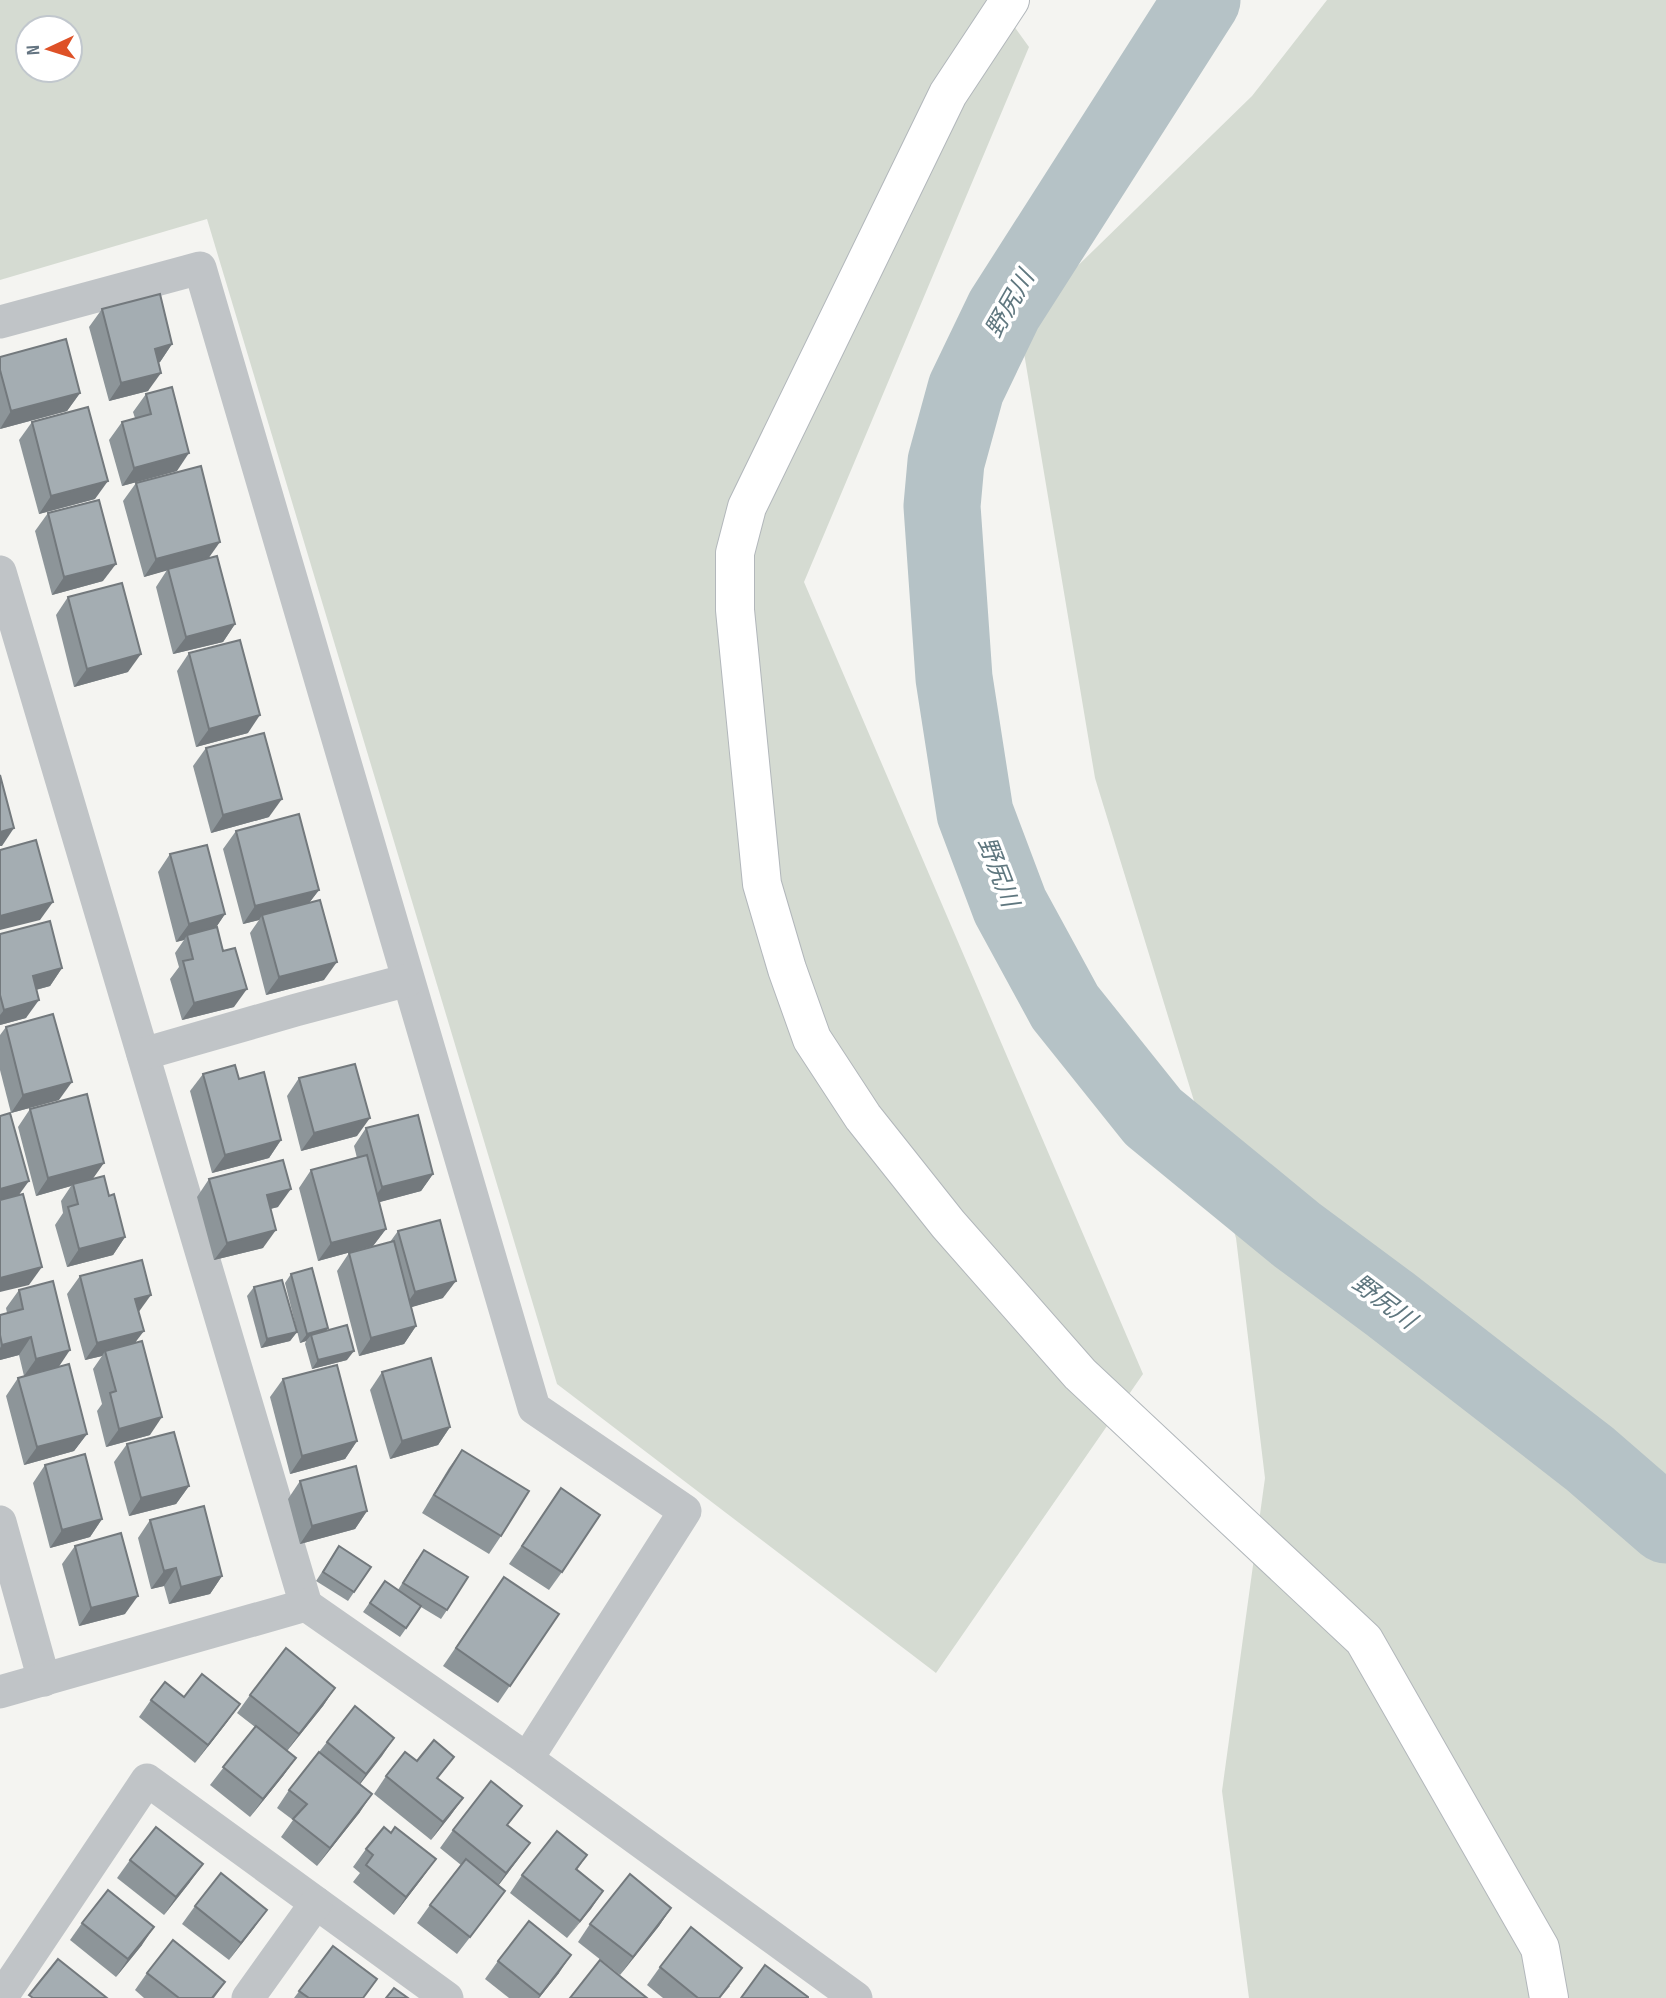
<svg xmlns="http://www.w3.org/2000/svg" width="1666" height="1998" font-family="'Sofia Sans Condensed','Noto Sans JP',sans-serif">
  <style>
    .green { fill: #d5dbd2; fill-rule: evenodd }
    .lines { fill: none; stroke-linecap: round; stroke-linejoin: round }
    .river { stroke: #b5c2c6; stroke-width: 77 }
    .secondary-casing { stroke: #b2b7bb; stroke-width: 40 }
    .street { stroke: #c0c4c7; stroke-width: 33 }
    .secondary { stroke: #fff; stroke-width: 38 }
    .wall { fill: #8d9599 }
    .shaded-wall { fill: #73797d }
    .building { fill: #a4adb2; stroke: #73797d; stroke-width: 2 }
    .labels { text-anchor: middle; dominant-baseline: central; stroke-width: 7; stroke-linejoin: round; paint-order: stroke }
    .water-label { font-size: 24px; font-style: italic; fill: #5f777f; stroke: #fff }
  </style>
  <rect width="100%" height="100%" fill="#f4f4f1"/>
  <g class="green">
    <path d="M0 0H995L1029 47 804 582 1143 1374 936 1673 557 1384 207 219 0 280ZM28 28H70V70H28Z"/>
    <polygon points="1327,0 1666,0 1666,1998 1249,1998 1222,1791 1265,1478 1236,1238 1095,778 1019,323 1252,96"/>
  </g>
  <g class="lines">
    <polyline class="river" points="1202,0 1004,310 966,389 946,462 942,506 954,678 975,813 1010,906 1065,1007 1153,1117 1297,1235 1390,1304 1590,1459 1666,1525"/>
    <g class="secondary-casing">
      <polyline id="secondary" points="1010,0 948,94 747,507 735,553 735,610 762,884 787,969 812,1039 863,1117 948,1224 1080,1374 1364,1640 1540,1948 1549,1998"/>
    </g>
    <g class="street">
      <polyline points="0,322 200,268 534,1408 685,1511 527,1759"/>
      <polyline points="0,572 306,1605"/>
      <polyline points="143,1054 296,1010 408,980"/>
      <polyline points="0,1522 44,1680"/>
      <polyline points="0,1692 306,1605 527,1759 856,1998"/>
      <polyline points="1,1998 147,1780 447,1998"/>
      <polyline points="248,1998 316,1903"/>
    </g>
    <use href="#secondary" class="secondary"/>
  </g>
  <g class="wall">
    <polygon points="102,309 172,344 160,362 158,363 148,391 109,401 89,327"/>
    <polygon points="0,357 80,393 67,411 0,429"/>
    <polygon points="146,394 177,471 122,486 109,440 122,422 135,418 133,412"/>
    <polygon points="32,422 95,499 39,514 19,440"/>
    <polygon points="136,483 209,558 235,624 223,642 173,654 156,587 167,570 144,577 123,501"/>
    <polygon points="48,513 103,581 52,595 35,531"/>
    <polygon points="68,597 128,672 74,687 56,615"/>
    <polygon points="189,653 248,733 196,747 177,671"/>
    <polygon points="206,748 269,817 211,833 193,766"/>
    <polygon points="236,831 319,890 309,903 324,980 266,995 250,933 259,920 243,924 223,849"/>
    <polygon points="170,854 225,914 216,927 234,1007 182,1020 170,979 179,967 175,953 184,940 176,942 158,872"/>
    <polygon points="0,934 62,968 50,986 36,990 26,1018 0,1025"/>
    <polygon points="6,1027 59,1100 11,1113 0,1070 0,1035"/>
    <polygon points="203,1074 281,1140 269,1158 212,1173 190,1091"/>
    <polygon points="299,1078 357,1136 301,1151 287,1096"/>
    <polygon points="30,1109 109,1196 125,1237 113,1255 67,1267 55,1225 63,1213 61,1201 71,1186 36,1196 18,1127"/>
    <polygon points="366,1128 433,1174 421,1191 379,1202 386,1229 373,1246 318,1261 299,1188 311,1170 357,1158 354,1146"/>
    <polygon points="209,1179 278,1207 270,1209 263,1248 214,1260 197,1197"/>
    <polygon points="398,1231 443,1298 411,1307 416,1326 404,1344 359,1356 337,1271 349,1253 390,1242"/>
    <polygon points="291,1274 328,1328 326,1331 347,1360 312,1369 305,1344 306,1341 300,1343 285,1283"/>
    <polygon points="80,1276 139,1312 136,1342 150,1435 106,1447 97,1411 102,1404 93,1369 102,1356 85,1360 67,1294"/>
    <polygon points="254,1287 297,1332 290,1341 261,1348 247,1296"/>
    <polygon points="19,1290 58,1367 87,1434 74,1451 24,1465 6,1396 18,1378 24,1376 19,1355 0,1360 0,1315 7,1313 6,1308"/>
    <polygon points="382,1372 450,1427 438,1445 390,1459 370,1390"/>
    <polygon points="283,1379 357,1441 345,1459 290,1474 270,1397"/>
    <polygon points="127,1444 189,1486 176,1504 129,1516 114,1462"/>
    <polygon points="462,1450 501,1536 489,1554 422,1513 449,1468"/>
    <polygon points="45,1465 102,1519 90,1537 50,1548 33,1483"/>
    <polygon points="300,1481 367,1511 355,1529 300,1544 288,1499"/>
    <polygon points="561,1488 562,1572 549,1590 509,1564"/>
    <polygon points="150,1520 222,1576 210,1594 169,1604 164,1586 151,1589 138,1538"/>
    <polygon points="75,1546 125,1614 79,1626 62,1564"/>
    <polygon points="339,1546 371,1567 348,1601 316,1581"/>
    <polygon points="417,1559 447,1610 441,1619 421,1607 400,1637 363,1612 385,1581 398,1590"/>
    <polygon points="504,1577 559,1614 498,1703 443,1666"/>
    <polygon points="335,1688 323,1706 287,1751 296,1758 283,1776 250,1817 210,1785 255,1727 237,1713 250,1695"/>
    <polygon points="184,1697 240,1704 227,1722 195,1763 139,1717 151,1700"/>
    <polygon points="394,1738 360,1784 360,1812 317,1866 281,1837 293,1820 277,1808 289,1790 327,1742"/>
    <polygon points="386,1776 438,1779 463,1798 450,1816 431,1840 374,1794"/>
    <polygon points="508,1825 530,1843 498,1886 492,1909 457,1954 417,1923 430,1905 461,1865 440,1848 453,1830"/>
    <polygon points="366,1849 423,1877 394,1915 353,1882 360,1873 353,1867"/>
    <polygon points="587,1855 577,1870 603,1891 567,1938 510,1893 522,1875"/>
    <polygon points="130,1860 190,1882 164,1915 117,1878"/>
    <polygon points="195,1906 267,1910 229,1960 182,1924"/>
    <polygon points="671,1908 659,1926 620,1975 578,1942 590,1924"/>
    <polygon points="82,1923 142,1945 116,1977 70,1940"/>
    <polygon points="333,1946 364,1998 294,1998"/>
    <polygon points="498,1961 559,1973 539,1998 509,1998 485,1979"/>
    <polygon points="660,1967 730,1986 720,1998 663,1998 647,1985"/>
    <polygon points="147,1973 225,1982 214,1998 144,1998 135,1990"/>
  </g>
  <g class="shaded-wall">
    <polygon points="172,344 160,362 142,367 155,349"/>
    <polygon points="161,373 148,391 109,401 121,383"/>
    <polygon points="80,393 67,411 0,429 11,411"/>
    <polygon points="189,453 177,471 122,486 134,468"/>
    <polygon points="108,481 95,499 39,514 51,496"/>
    <polygon points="220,542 208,559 144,577 156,559"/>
    <polygon points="116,564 103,581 52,595 64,577"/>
    <polygon points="235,624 223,642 173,654 186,637"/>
    <polygon points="141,654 128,672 74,687 87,669"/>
    <polygon points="260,715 248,733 196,747 209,729"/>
    <polygon points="282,799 269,817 211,833 223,815"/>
    <polygon points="14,828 2,846 0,846 0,832"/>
    <polygon points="319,890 306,907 262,915 259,920 243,924 255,906"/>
    <polygon points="53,902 40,920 0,930 0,916"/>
    <polygon points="225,914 213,932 187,935 184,940 176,942 189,924"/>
    <polygon points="337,962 324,980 266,995 279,977"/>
    <polygon points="62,968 50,986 20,994 33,976"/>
    <polygon points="247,989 234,1007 182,1020 194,1003"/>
    <polygon points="39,1000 26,1018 0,1025 0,1015 4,1010"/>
    <polygon points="72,1082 59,1100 11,1113 23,1095"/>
    <polygon points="370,1118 357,1136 301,1151 314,1133"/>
    <polygon points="281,1140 269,1158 212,1173 225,1155"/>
    <polygon points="104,1163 92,1180 73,1184 71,1186 36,1196 48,1178"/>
    <polygon points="433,1174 421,1191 369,1205 382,1187"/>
    <polygon points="29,1181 16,1199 0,1204 0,1189"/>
    <polygon points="291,1189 278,1207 254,1213 267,1195"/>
    <polygon points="386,1229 373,1246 318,1261 331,1243"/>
    <polygon points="276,1230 263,1248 214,1260 227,1243"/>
    <polygon points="125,1237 113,1255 67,1267 79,1249"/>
    <polygon points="42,1267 29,1285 0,1292 0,1278"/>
    <polygon points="456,1281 443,1298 402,1310 415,1292"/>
    <polygon points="151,1295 138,1313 135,1299"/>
    <polygon points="416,1326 404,1344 359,1356 371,1338"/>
    <polygon points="328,1328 321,1337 311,1335 306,1341 300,1343 307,1334"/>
    <polygon points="144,1331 131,1348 105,1351 102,1356 85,1360 97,1343"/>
    <polygon points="297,1332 290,1341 261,1348 267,1339"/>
    <polygon points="31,1337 19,1355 0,1360 0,1348 2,1345"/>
    <polygon points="70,1350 58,1368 24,1376 36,1359"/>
    <polygon points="354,1351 347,1360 312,1369 318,1360"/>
    <polygon points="162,1417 150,1435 106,1447 119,1429"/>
    <polygon points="450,1427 438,1445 390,1459 402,1441"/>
    <polygon points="87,1434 74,1451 24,1465 37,1447"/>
    <polygon points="357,1441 345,1459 290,1474 302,1456"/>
    <polygon points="189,1486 176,1504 129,1516 141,1498"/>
    <polygon points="367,1511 355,1529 300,1544 312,1526"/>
    <polygon points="102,1519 90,1537 50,1548 62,1530"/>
    <polygon points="176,1568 164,1586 151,1589 164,1571"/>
    <polygon points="222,1576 210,1594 169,1604 181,1587"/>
    <polygon points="138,1596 125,1614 79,1626 91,1608"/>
    <polygon points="335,1688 323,1706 286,1752 299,1734"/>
    <polygon points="240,1704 227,1722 195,1763 208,1745"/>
    <polygon points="394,1738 382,1756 354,1792 366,1774"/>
    <polygon points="296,1758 283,1776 250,1817 263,1799"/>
    <polygon points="372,1794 360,1812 317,1866 330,1848"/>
    <polygon points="463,1798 450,1816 431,1840 443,1822"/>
    <polygon points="530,1843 517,1861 494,1891 506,1873"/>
    <polygon points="436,1859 423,1877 394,1915 406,1897"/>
    <polygon points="203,1864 190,1882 164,1915 176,1897"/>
    <polygon points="603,1891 591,1909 567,1938 580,1921"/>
    <polygon points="671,1908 659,1926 620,1975 633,1957"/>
    <polygon points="267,1910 254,1928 229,1960 241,1943"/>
    <polygon points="154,1927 142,1945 116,1977 128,1959"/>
    <polygon points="571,1955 559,1973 539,1998 538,1998"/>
  </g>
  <g class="building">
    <polygon points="160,294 172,344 155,349 161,373 121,383 102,309"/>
    <polygon points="66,339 80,393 11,411 0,370 0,357"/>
    <polygon points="172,387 189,453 134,468 122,422 151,414 146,394"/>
    <polygon points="88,407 108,481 51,496 32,422"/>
    <polygon points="201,466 220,542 156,559 136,483"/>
    <polygon points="99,500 116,564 64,577 48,513"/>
    <polygon points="217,556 235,624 186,637 168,569"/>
    <polygon points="122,583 141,654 87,669 68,597"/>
    <polygon points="240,640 260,715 209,729 189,653"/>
    <polygon points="264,733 282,799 223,815 206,748"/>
    <polygon points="0,775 14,828 0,832"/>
    <polygon points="299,814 319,890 255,906 236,831"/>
    <polygon points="36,840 53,902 0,916 0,850"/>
    <polygon points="207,845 225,914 189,924 170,854"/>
    <polygon points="320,900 337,962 279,977 262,915"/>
    <polygon points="50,921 62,968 33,976 39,1000 4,1010 0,995 0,934"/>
    <polygon points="217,927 223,951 235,948 247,989 194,1003 183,961 193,959 187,935"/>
    <polygon points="53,1014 72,1082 23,1095 6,1027"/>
    <polygon points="355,1064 370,1118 314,1133 299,1078"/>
    <polygon points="235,1065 239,1079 264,1072 281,1140 225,1155 203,1074"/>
    <polygon points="87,1094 104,1163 48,1178 30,1109"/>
    <polygon points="10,1113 29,1181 0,1189 0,1116"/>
    <polygon points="418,1115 433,1174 382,1187 366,1128"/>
    <polygon points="367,1155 386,1229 331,1243 311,1170"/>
    <polygon points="283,1160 291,1189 267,1195 276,1230 227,1243 209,1179"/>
    <polygon points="104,1176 109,1196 114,1194 125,1237 79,1249 68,1207 78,1204 73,1184"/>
    <polygon points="23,1194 42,1267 0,1278 0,1200"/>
    <polygon points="440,1220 456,1281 415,1292 398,1231"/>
    <polygon points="394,1241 416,1326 371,1338 349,1253"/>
    <polygon points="142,1260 151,1295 135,1299 144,1331 97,1343 80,1276"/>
    <polygon points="312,1268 328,1328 307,1334 291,1274"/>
    <polygon points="282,1280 297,1332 267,1339 254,1287"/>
    <polygon points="53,1281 70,1350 36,1359 31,1337 2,1345 0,1335 0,1315 23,1309 19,1290"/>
    <polygon points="347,1325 354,1351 318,1360 311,1335"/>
    <polygon points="142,1341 162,1417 119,1429 110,1393 116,1391 105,1351"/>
    <polygon points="431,1358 450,1427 402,1441 382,1372"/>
    <polygon points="69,1364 87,1434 37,1447 18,1378"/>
    <polygon points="337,1365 357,1441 302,1456 283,1379"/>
    <polygon points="174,1432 189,1486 141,1498 127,1444"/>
    <polygon points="462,1450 529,1491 501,1536 434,1495"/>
    <polygon points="85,1454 102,1519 62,1530 45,1465"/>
    <polygon points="356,1466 367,1511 312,1526 300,1481"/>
    <polygon points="561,1488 600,1515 562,1572 522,1546"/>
    <polygon points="204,1506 222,1576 181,1587 176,1568 164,1571 150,1520"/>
    <polygon points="121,1533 138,1596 91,1608 75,1546"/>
    <polygon points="339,1546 371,1567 354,1592 323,1572"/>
    <polygon points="424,1550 468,1577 447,1610 403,1583"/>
    <polygon points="504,1577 559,1614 510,1686 456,1648"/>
    <polygon points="385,1581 421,1606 406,1628 370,1603"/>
    <polygon points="286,1648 335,1688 299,1734 250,1695"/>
    <polygon points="202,1674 240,1704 208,1745 151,1700 165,1682 184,1697"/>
    <polygon points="355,1706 394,1738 366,1774 327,1742"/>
    <polygon points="256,1726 296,1758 263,1799 223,1767"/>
    <polygon points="434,1740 454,1757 437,1778 463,1798 443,1822 386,1776 405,1752 417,1761"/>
    <polygon points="319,1752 372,1794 330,1848 293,1819 307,1804 289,1790"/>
    <polygon points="491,1781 522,1806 507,1825 530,1843 506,1873 453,1830"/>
    <polygon points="156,1827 203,1864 176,1897 130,1860"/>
    <polygon points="384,1827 391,1833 395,1827 436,1859 406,1897 366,1865 373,1855 366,1849"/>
    <polygon points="557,1831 587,1855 576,1869 603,1891 580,1921 522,1875"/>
    <polygon points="466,1859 505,1891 470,1937 430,1905"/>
    <polygon points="221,1873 267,1910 241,1943 195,1906"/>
    <polygon points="630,1874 671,1908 633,1957 590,1924"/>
    <polygon points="108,1890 154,1927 128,1959 82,1923"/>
    <polygon points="529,1921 571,1955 540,1995 498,1961"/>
    <polygon points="691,1927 742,1968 719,1998 698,1998 660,1967"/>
    <polygon points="173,1940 225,1982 212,1998 179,1998 147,1973"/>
    <polygon points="333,1946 377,1979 363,1998 309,1998 299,1991"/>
    <polygon points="58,1959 107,1998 33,1998 29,1995"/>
    <polygon points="600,1960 647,1998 570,1998"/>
    <polygon points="765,1965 808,1997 808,1998 741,1998"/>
    <polygon points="394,1988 408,1998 386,1998"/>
  </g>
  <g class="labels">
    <g class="water-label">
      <text transform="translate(1010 304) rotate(-60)">野尻川</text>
      <text transform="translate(998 872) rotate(69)">野尻川</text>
      <text transform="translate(1384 1302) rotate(37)">野尻川</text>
    </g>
  </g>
  <g transform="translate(49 49) rotate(266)"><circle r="33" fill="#ffffff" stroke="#c1c7cd" stroke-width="2"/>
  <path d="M0-5L12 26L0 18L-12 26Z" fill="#de5127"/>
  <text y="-10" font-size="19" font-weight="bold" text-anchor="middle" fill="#647481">N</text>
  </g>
</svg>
